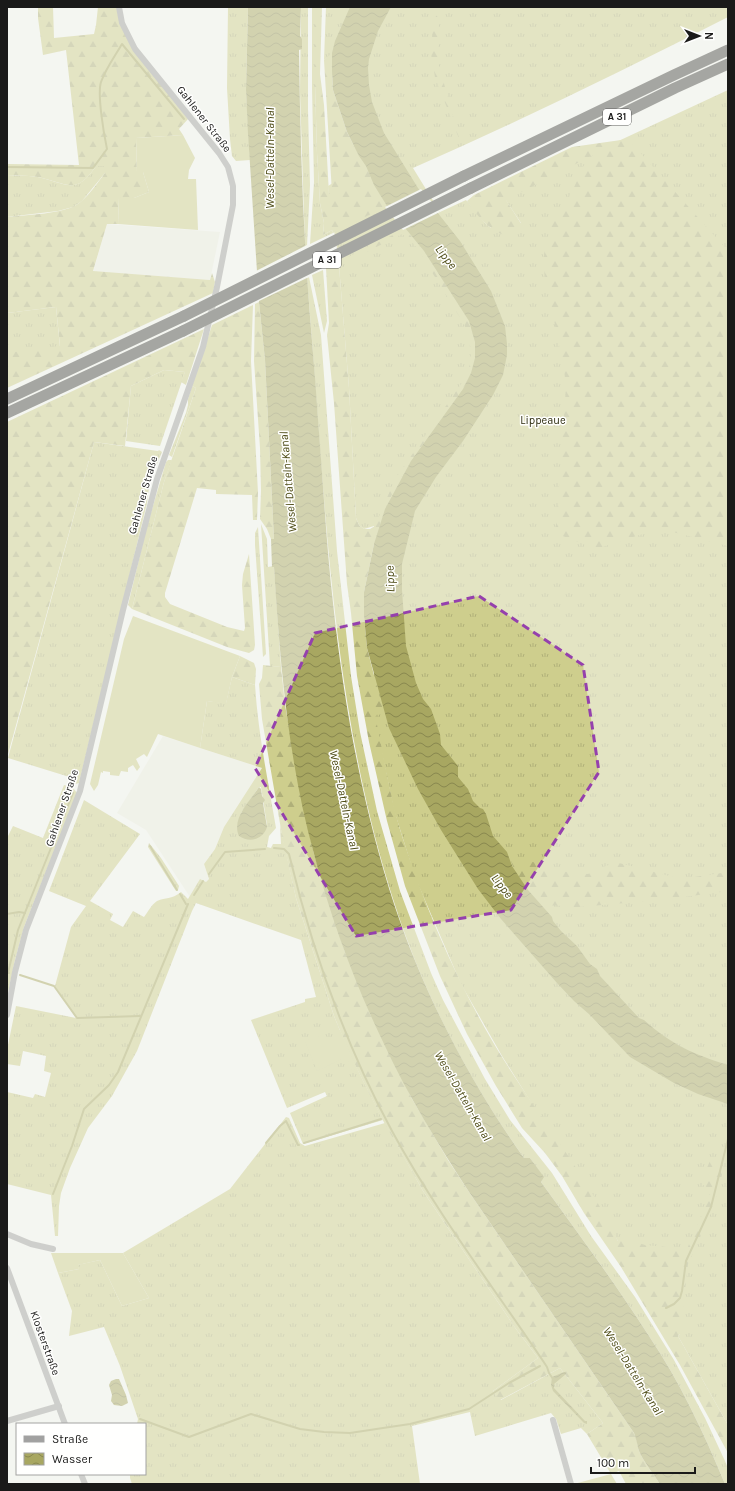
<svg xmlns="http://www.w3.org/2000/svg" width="735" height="1491" font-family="Karla,sans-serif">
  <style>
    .built { fill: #ecede1 }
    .grass { fill: url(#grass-tufts); fill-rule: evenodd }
    .forest { fill: url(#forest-firs); fill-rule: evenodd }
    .garden { fill: #cece8d }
    .water { fill: url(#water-waves) }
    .pier { fill: #f4f5f1 }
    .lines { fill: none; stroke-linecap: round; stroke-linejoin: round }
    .stream { stroke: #a8a761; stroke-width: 2 }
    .minor { stroke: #a1a1a0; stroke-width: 6 }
    .motorway { stroke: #464643; stroke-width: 11 }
    .motorway-bridge { stroke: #464643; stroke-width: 11 }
    .marked { fill: none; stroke: #9540ad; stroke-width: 3; stroke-dasharray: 8 5; stroke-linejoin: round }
    .labels { text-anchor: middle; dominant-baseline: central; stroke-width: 3; stroke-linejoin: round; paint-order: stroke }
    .shield { fill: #fffffe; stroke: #5f5f5e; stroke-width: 1 }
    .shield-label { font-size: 10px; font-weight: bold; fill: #1a1a19 }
    .street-label { font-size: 11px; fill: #1a1a19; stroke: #fffffe }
    .park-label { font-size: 11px; fill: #2c2b0c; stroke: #fffffe }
    .water-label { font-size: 12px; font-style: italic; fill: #4f4d18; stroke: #fffffe }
  </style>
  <defs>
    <pattern id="grass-tufts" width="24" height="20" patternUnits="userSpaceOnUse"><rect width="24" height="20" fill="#cece8d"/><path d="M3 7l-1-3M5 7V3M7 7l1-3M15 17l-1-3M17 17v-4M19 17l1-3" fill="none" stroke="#b0b079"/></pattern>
    <pattern id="forest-firs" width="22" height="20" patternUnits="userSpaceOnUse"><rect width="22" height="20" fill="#cece8d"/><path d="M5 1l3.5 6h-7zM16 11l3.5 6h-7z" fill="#b0b079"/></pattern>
    <pattern id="water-waves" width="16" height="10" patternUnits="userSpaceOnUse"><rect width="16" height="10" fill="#a8a761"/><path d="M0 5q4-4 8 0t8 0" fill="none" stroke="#88874f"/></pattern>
  </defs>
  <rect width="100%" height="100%" fill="#f4f5f1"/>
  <g class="built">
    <polygon points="107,224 220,232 210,280 93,272"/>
    <polygon points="163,736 262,768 224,827 215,849 204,864 209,879 206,882 196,886 190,897 146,830 117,813"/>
  </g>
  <g class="grass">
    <polygon points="228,7 248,7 246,90 250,160 236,161 232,156 230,139 227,88"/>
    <polygon points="301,7 308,7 308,110 310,185 307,246 305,246 300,92"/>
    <polygon points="312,7 315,7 315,83 317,153 320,203 324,223 323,235 332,230 333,233 310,244 314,182 312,88"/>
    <path d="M326 7H728V17C624 70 520 121 413 168L440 212 466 200 485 223 491 228 521 223 505 199 584 157 728 90V1425L678 1336 680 1334 677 1335 502 1056 461 984 415 877 394 810 374 715V526L364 529 359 525 356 518 349 388 339 266 340 265 339 260 331 213 328 186 360 166 327 58 324 60Z"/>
    <path d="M96 166H105V173L82 201 73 207 58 211 7 217V175C18 176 31 175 42 178 69 185 77 194 96 166Z"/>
    <polygon points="323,270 327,321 324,333 312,275"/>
    <path d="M309 277 321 335 337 551 351 676 360 732 377 811 400 891 431 973 443 1000 485 1079 510 1120 552 1173 591 1236 635 1297 674 1360 705 1418 725 1461 728 1468V1484H725C704 1433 680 1382 649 1336 615 1283 578 1233 541 1182L543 1177 530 1158H524C470 1082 425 997 396 908 329 705 325 489 307 278Z"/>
    <polygon points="56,307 60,347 7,354 7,313"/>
    <polygon points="164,370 185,372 160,446 126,441 131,386"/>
    <polygon points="192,386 196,388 172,457 169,455 186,413 188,405 188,399"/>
    <polygon points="94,442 158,451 159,450 162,452 150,480 147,503 79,783 75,784 76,779 8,758"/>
    <polygon points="168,460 172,460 164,482 132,609 128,605 147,526 166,462"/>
    <polygon points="261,524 267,539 268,567 274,566 281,667 270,666"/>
    <polygon points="258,527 266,654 263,657 255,545 255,533"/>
    <path d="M232 677 255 685C258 733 268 781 276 828L269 836 267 847 271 848 273 844H281L280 825 296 898 334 1016 351 1057 383 1120 303 1144 290 1113 327 1096 325 1092 287 1108 251 1020 305 1002V999L316 997 301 940 196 903 192 911 137 1051 112 1096 88 1128 70 1168 61 1193 59 1206 58 1236H55L51 1195 7 1184V1092L33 1098 35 1094 45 1097 51 1073 44 1071 46 1056 23 1051 20 1066 7 1064V1050L16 1006 76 1018 55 986 71 927 86 906 49 891 84 800 140 834 90 901 113 914 110 920 123 927 133 911 144 917C148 912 151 905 157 901 166 897 171 900 181 892L188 899 200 879 206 882 209 879 204 864 215 849 224 827 262 768 200 748 207 701 226 703ZM259 787H261C263 800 265 812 267 825L241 813Z"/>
    <polygon points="64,785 73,788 77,793 24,927 15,960 7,997 7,838 13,826 43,838"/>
    <polygon points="149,843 161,858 179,886 178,890 176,891 148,847"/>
    <polygon points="286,1117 289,1118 300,1143 305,1146 385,1123 423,1191 516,1329 538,1358 493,1391 501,1400 560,1368 603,1423 587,1434 581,1428 561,1434 556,1419 551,1413 475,1436 470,1412 412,1426 420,1484 132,1484 130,1478 130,1474 145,1474 145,1424 137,1424 138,1419 120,1366 104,1327 69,1336 72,1311 58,1273 79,1269 77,1265 100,1260 122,1306 149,1298 123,1253 230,1189"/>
  </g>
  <g class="forest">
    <path d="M38 7H53L54 38 94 34 96 25 98 7H117L120 25 188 119 179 129 183 135 136 138 137 172H143L149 192 134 198H119L118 224H107L93 271 210 280 212 273 215 282 213 293 7 388V353L60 346 56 307 7 313V217C25 215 66 214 79 203 87 198 99 181 105 173V166H96C77 194 70 185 42 178 31 175 18 176 7 175V164L79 165 66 50 43 55 38 18Z"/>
    <polygon points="315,7 322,7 320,74 324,105 329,194 332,193 324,60 332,53 332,71 333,90 347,132 359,156 366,166 374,185 387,206 333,233 332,230 323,235 324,223 320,203 317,153 315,83"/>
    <polygon points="444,7 445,7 439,19 438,62 460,141 435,77 431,54 433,20"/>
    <path d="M628 139 728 251V546L661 529 655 530 596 549 555 533 557 516 566 386 564 370 543 265 545 247 555 212 571 194 584 165 593 155 506 200 522 225 521 232 515 236C496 239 476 215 467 201L474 195 572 147Z"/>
    <path d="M405 229 424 251 469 321 475 342V358L471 373 463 389 411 461 396 486 385 509 374 544 364 592V616L367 648 384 714 375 715C384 756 390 799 403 839 427 913 461 991 502 1057 540 1118 587 1176 618 1241L636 1242 645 1245 687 1249 712 1190 703 1185 701 1181 710 1161 724 1167 714 1206 688 1264 680 1334 678 1336 728 1425V1453L680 1365 621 1267 584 1213 562 1176 545 1153 522 1128 496 1086 467 1034 440 976 405 886 387 821 369 742 357 676 351 613 347 584 334 403 327 335 329 323 326 268ZM402 234 412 242 417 248 464 324 468 335 471 353 469 369 466 377 395 479 375 526 370 529H364L359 525 356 518 349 388 339 266Z"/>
    <polygon points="259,302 265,360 274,539 271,539 267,529 260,519 261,491 260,448 254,361 255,304"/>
    <polygon points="253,305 251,361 258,493 257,520 253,520 252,495 216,494 216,490 197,488 165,593 165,597 170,604 227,627 244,631 245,628 242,585 243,574 249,554 255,645 254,650 249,653 227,647 132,609 164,482 196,388 192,386 212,325"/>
    <polygon points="204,329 186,385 181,382 185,372 164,370 131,386 125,446 94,442 7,758 7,422"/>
    <polygon points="240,656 254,663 256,669 255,685 232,677"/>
    <path d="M263 665 281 667 285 705 304 811 314 854 345 952 412 1099 448 1160 469 1192 634 1433C636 1438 638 1443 638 1448 640 1457 655 1476 660 1484H626L619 1471 611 1474 587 1434 603 1423 560 1368 500 1400 493 1391 538 1358 516 1329 423 1191 381 1117 351 1057 334 1016 296 898 283 841 262 719 259 684 262 678Z"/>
    <path d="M510 858 515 860 541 863 558 871 588 874 615 862 681 879 728 872V891C679 898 629 903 579 907 568 908 554 903 543 907 531 893 515 876 510 858Z"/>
  </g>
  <g class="garden">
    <polygon points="183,135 195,158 189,170 188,179 196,179 198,230 118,224 119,197 134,198 149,192 143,172 137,172 136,138"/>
    <polygon points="133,616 240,656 232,677 226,704 207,701 200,748 158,734 147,757 144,754 136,759 140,767 137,771 133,765 128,768 128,772 121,771 119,776 110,775 110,772 103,771 103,773 101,772 98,785 94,791 90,784 124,639"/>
    <polygon points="340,1030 362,1080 360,1081 355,1069 352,1070 348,1061 344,1063 342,1059 317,1071 305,1041 325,1035 331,1042"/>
    <polygon points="51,1253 123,1253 149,1298 122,1306 100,1260 78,1265 79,1269 58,1273"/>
    <polygon points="611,1474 617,1484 574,1484"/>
  </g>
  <g class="water">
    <path d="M248 7H301L300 36 302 39V49L299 50C300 125 302 200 307 275 310 323 315 371 318 419 323 480 326 542 333 603 344 706 363 809 395 907 425 996 470 1082 524 1158H530L544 1177 541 1182C578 1233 615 1283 649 1336 680 1382 704 1433 725 1484H660C655 1476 640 1457 638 1448 637 1442 636 1439 634 1433L469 1192C438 1144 408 1096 384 1044 355 984 331 919 314 854 288 760 280 663 274 567H272L271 539H274L265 360 259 302 248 134 246 90Z"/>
    <path d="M350 7H391L378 31 369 59 368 68 369 85 372 102 384 133 418 188 460 241 491 291 505 326 507 344V355L503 375 493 395 463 441 436 477 415 511 402 564V590L406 646 416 683 423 699 431 709 440 734 441 745 458 766V777L468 789 473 801 480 808 483 809 486 814 493 836 507 852 512 866 528 890 552 917 553 921 561 931 577 946 590 964 597 969 600 976 639 1018 644 1020C672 1045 693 1054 728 1065V1104L698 1094 674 1083 630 1057 590 1015 574 1001 557 983 501 919 478 889 441 830 418 789 389 728 367 648 364 616V592L374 544 385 509 411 461 463 389 471 373 475 358V342L469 321 424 251 387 206 374 185 366 166 359 156 347 132 333 90 332 71V53L335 41Z"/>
    <path d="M259 787 261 789 262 796 265 800 263 803 267 827C263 840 249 843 239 836 231 819 250 801 259 787Z"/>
    <polygon points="564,1372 566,1372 566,1374 554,1384 554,1388 585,1421 587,1421 587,1424 584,1423 553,1391 551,1385 552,1377"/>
    <polygon points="116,1379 119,1379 126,1395 128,1403 122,1406 114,1405 111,1401 112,1395 109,1385 111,1381"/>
  </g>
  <g class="pier">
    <polygon points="421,189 440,212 403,230 385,207"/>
    <polygon points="307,245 309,277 257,302 256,271"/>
  </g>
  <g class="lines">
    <g class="stream">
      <path d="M7 167 93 168 107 149C104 135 97 94 101 82 106 68 115 56 122 44L184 119"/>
      <polyline points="150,846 177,890"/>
      <path d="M274 848 284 849 289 854C312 950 345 1044 392 1131 437 1214 495 1289 547 1367L549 1373 553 1379"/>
      <polyline points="209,874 225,852 265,849"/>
      <polyline points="180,894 186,904"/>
      <polyline points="194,895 203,881"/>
      <polyline points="7,914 19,912 25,913"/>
      <polyline points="9,973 8,973 18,930 73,793"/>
      <polyline points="20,975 54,986 77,1018 140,1016"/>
      <polyline points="266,1143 280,1126 286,1121 298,1145 299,1145"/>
      <polyline points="304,1143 381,1119"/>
      <polyline points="53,1194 72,1146 84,1109 109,1085 118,1072 188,904"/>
      <polyline points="666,1308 674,1304 680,1298 682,1291 686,1261 711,1207 728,1139"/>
      <polyline points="140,1419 189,1437 251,1414 300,1429 324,1432 350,1433 383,1428 410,1424 469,1409 509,1383 540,1366"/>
    </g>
    <g class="minor">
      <polyline points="7,1015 15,972 26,930 80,791 123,610 157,479 203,347 217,287 233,205 233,186 228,167 219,153 135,49 122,23 119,7"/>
      <polyline points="7,1234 31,1244 53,1249"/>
      <polyline points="7,1268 65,1424"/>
      <polyline points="553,1420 571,1484"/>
      <polyline points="7,1421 59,1406"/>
      <polyline points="81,1474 85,1484"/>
    </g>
    <g class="motorway">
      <polyline points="464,176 674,75 728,50"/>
      <polyline points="471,188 675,88 728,64"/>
      <polyline points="7,399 184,316"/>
      <polyline points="7,413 183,331"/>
    </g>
    <g class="motorway-bridge">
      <polyline points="184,316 464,176"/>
      <polyline points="183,331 471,188"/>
    </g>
  </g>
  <path d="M0 0H735V1491H0ZM479 596 583 665 599 772 511 910 356 936 255 768 315 633Z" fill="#f4f5f1" fill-opacity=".55" fill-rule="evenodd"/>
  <path class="marked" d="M479 596 583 665 599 772 511 910 356 936 255 768 315 633Z"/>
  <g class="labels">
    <g class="shield">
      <rect x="603" y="109" width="28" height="16" rx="3"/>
      <rect x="313" y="252" width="28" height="16" rx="3"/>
    </g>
    <g class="shield-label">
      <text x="617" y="117">A 31</text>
      <text x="327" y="260">A 31</text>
    </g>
    <g class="street-label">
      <text transform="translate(204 119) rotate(52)">Gahlener Straße</text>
      <text transform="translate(143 495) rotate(-74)">Gahlener Straße</text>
      <text transform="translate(62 808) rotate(-71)">Gahlener Straße</text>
      <text transform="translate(45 1343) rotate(70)">Klosterstraße</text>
    </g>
    <g class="park-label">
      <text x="543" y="420">Lippeaue</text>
    </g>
    <g class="water-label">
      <text transform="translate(270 158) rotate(-90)">Wesel-Datteln-Kanal</text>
      <text transform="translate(446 257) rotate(52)">Lippe</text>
      <text transform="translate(288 482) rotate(-95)">Wesel-Datteln-Kanal</text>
      <text transform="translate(390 579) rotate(-92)">Lippe</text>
      <text transform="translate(344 800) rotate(78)">Wesel-Datteln-Kanal</text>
      <text transform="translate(502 886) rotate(52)">Lippe</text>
      <text transform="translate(463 1096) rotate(60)">Wesel-Datteln-Kanal</text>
      <text transform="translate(633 1371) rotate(58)">Wesel-Datteln-Kanal</text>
    </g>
  </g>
  <rect width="735" height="1491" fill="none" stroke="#1a1a19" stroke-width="16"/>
  <rect x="16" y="1423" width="130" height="52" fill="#fffffe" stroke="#a3a3a2"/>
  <rect x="24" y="1436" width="20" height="6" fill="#a1a1a0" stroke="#a3a3a2"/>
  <text x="52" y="1443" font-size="12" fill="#1a1a19">Straße</text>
  <rect x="24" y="1453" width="20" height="12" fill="url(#water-waves)" stroke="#a3a3a2"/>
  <text x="52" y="1463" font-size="12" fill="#1a1a19">Wasser</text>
  <g transform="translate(699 36) rotate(90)" stroke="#fffffe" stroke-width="3" paint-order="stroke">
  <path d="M0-3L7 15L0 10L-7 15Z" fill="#1a1a19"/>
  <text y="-6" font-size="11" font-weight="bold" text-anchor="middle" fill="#1a1a19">N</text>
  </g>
  <path d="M591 1467v6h104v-6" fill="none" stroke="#1a1a19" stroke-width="2"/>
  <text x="597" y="1467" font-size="12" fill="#1a1a19" stroke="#fffffe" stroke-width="3" paint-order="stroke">100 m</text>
</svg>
